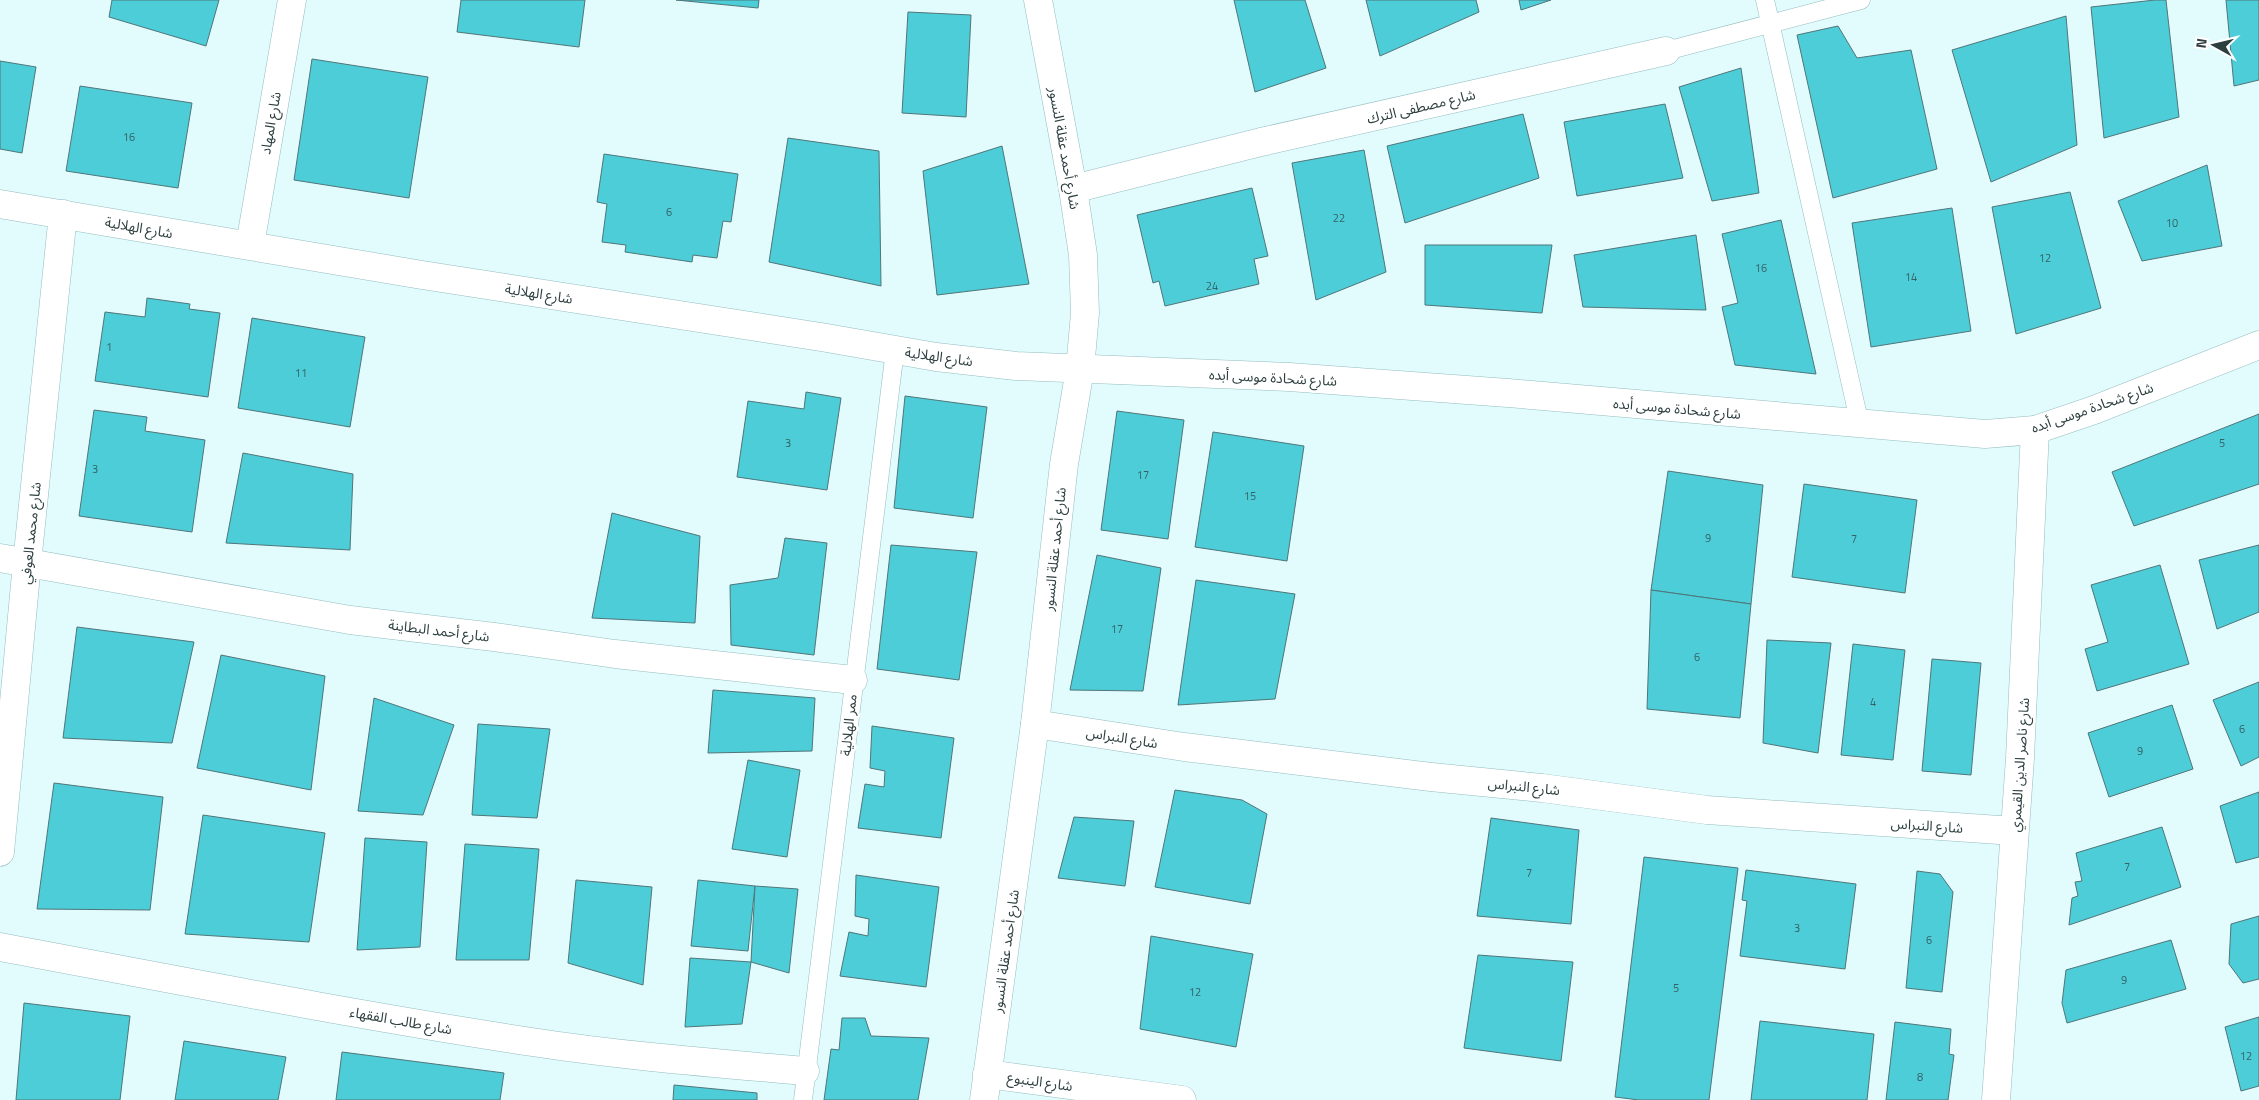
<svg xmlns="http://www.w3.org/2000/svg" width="2259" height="1100" font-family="'Titillium Web','Noto Sans Arabic',sans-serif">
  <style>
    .building { fill: #4dcdd7; stroke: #4f7679 }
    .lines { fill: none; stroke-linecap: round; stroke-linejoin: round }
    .lane-casing { stroke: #94bdc0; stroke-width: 19 }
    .street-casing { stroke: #94bdc0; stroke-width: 29 }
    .lane { stroke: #fff; stroke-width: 18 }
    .street { stroke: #fff; stroke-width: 28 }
    .labels { text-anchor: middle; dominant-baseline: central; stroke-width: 5; stroke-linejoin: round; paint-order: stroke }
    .number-label { font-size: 11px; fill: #366266 }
    .street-label { font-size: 14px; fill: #2e3f40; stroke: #fff }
  </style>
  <rect width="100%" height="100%" fill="#e2fbfd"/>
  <g class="building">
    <polygon points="112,0 219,0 206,46 109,17"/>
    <polygon points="461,0 585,0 579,47 457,32"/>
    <polygon points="676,0 759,0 758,8"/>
    <polygon points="1234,0 1305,0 1326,68 1255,92"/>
    <polygon points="1366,0 1476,0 1479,12 1380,56"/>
    <polygon points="1519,0 1551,0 1521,10"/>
    <polygon points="2155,0 2166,0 2179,117 2104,138 2091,7"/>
    <polygon points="2226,0 2259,0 2259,80 2234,86"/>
    <polygon points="908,12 971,15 966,117 902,113"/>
    <polygon points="2066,16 2077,145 1991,182 1952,50"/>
    <polygon points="1838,26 1857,58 1911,50 1937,169 1833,198 1797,35"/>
    <polygon points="312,59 428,77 409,198 294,180"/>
    <polygon points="0,61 36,67 22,153 0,149"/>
    <polygon points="1741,68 1759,193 1712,201 1679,87"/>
    <polygon points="80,86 192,103 178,188 66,171"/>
    <polygon points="1665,104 1683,178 1577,196 1564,122"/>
    <polygon points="1523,114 1539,178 1405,223 1387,146"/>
    <polygon points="788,138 879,151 881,286 769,262"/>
    <polygon points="1002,146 1029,284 937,295 923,171"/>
    <polygon points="1364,150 1386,272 1316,300 1292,163"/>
    <polygon points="604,154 738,174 731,222 723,221 717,258 693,255 692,262 625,252 626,245 602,242 607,204 597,202"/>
    <polygon points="2207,165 2222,246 2142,261 2118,201"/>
    <polygon points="1252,188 1268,256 1254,259 1259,284 1165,306 1159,281 1153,283 1137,215"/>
    <polygon points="2070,192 2101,308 2016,334 1992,207"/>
    <polygon points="1952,208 1971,331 1871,347 1852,223"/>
    <polygon points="1781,220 1816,374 1735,365 1722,307 1738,303 1722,234"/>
    <polygon points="1696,235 1706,310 1583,307 1574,255"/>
    <polygon points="1425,245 1552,245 1542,313 1425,305"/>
    <polygon points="147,298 190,304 189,309 220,313 208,397 95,381 105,312 145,317"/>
    <polygon points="252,318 365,337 350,427 238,408"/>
    <polygon points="806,392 841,398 827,490 737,477 748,401 804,409"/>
    <polygon points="905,396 987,407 973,518 894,508"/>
    <polygon points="94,410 147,417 145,431 205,440 192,532 79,516"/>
    <polygon points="1117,411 1184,420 1168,539 1101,530"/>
    <polygon points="2259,414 2259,484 2134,526 2112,472"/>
    <polygon points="1213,432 1304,446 1287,561 1195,547"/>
    <polygon points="243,453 353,474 350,550 226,543"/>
    <polygon points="1668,471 1763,485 1751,604 1651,590"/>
    <polygon points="1804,484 1917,500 1905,593 1792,577"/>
    <polygon points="612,513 700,536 695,623 592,618"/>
    <polygon points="785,538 827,543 814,655 731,645 730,585 778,578"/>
    <polygon points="891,545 977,552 959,680 877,669"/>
    <polygon points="2259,545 2259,612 2217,629 2199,560"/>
    <polygon points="1097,555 1161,568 1143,691 1070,690"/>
    <polygon points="2160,565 2189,664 2097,691 2085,649 2108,642 2091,585"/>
    <polygon points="1196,580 1295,594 1275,699 1178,705"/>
    <polygon points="1651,590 1751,604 1740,718 1647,709"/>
    <polygon points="77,627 194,642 172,743 63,738"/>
    <polygon points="1767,640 1831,643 1818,753 1763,743"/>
    <polygon points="1853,644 1905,650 1893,760 1841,755"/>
    <polygon points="221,655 325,676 311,790 197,768"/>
    <polygon points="1932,659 1981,663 1971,775 1922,771"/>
    <polygon points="2259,682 2259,757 2241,766 2213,700"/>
    <polygon points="713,690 815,698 812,751 708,753"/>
    <polygon points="374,698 454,725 423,815 358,811"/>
    <polygon points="2172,705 2193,769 2109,797 2088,733"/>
    <polygon points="478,724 550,729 537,818 472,815"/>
    <polygon points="872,726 954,738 941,838 858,828 865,784 884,787 885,771 870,768"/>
    <polygon points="748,760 800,770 787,857 732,849"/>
    <polygon points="54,783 163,797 150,910 37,909"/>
    <polygon points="1175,790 1242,800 1267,814 1250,904 1155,887"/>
    <polygon points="2259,792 2259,857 2236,863 2220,806"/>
    <polygon points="203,815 325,833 309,942 185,934"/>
    <polygon points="1074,817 1134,821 1125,886 1058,878"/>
    <polygon points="1491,818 1579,830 1571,924 1477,916"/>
    <polygon points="2162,827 2181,887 2069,925 2072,898 2078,896 2075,882 2082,881 2076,853"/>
    <polygon points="365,838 427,842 420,947 357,950"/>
    <polygon points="465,844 539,849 529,960 456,960"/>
    <polygon points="1644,857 1738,868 1709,1100 1639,1100 1615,1097"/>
    <polygon points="1746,870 1856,884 1845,969 1740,956 1747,901 1742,900"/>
    <polygon points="1917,871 1940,874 1953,892 1942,992 1906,988"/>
    <polygon points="856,875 939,887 926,987 840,976 849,932 868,936 869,919 855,916"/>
    <polygon points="576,880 652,887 643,985 568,963"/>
    <polygon points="698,880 755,886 748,951 691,946"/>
    <polygon points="755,886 798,889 789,973 751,962"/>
    <polygon points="2259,916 2259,979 2243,983 2229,964 2231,924"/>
    <polygon points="1151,936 1253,954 1236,1047 1140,1029"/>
    <polygon points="2171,940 2186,989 2067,1023 2062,1003 2066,970"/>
    <polygon points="1478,955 1573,962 1561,1061 1464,1048"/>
    <polygon points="690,958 751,962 742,1024 685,1027"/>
    <polygon points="24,1003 130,1016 120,1100 16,1100"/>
    <polygon points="2259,1017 2259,1086 2241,1091 2225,1027"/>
    <polygon points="842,1018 865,1018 871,1036 929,1038 918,1100 824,1100 831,1049 839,1050"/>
    <polygon points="1760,1021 1874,1034 1867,1100 1751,1100"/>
    <polygon points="1895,1022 1951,1029 1949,1054 1954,1055 1948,1100 1886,1100"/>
    <polygon points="184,1041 286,1057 278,1100 175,1100"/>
    <polygon points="342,1052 504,1073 500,1100 336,1100"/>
    <polygon points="674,1085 757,1093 757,1100 673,1100"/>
  </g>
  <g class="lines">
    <g class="lane-casing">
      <g id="lane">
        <polyline points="1765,0 1860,425"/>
        <polyline points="1666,51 1861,0"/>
        <polyline points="803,1100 895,350"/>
      </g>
    </g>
    <g class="street-casing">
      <g id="street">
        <polyline points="1073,189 1261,142 1666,51"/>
        <polyline points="0,204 422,275 821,337 936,357 1016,366 1289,377 1508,393 1985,434 2035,430 2094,410 2259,345"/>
        <polyline points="250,245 292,0"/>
        <polyline points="0,558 350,620 494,637 615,654 853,680"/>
        <polyline points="1035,724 1184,747 1431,777 1542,788 1707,810 2014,831"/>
        <polyline points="0,852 27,563 63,214"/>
        <path d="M0 947C177 980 354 1015 532 1042 623 1056 714 1063 805 1071"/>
        <polyline points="987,1074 1182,1100"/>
        <polyline points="984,1100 1035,724 1064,464 1080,369 1085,313 1083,255 1073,189 1038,0"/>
        <polyline points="1996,1100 2020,758 2035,430"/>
      </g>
    </g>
    <use href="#lane" class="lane"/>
    <use href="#street" class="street"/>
  </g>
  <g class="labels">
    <g class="number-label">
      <text x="129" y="137">16</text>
      <text x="669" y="212">6</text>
      <text x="1339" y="218">22</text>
      <text x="2172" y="223">10</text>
      <text x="2045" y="258">12</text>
      <text x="1761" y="268">16</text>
      <text x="1911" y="277">14</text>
      <text x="1212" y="286">24</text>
      <text x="109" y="347">1</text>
      <text x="301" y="373">11</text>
      <text x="788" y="443">3</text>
      <text x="2222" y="443">5</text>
      <text x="95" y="469">3</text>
      <text x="1143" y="475">17</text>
      <text x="1250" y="496">15</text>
      <text x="1708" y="538">9</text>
      <text x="1854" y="539">7</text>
      <text x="1117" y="629">17</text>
      <text x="1697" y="657">6</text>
      <text x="1873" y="702">4</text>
      <text x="2242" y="729">6</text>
      <text x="2140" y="751">9</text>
      <text x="2127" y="867">7</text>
      <text x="1529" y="873">7</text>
      <text x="1797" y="928">3</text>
      <text x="1929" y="940">6</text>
      <text x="2124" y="980">9</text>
      <text x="1676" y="988">5</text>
      <text x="1195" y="992">12</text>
      <text x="2246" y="1056">12</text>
      <text x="1920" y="1077">8</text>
    </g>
    <g class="street-label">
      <text transform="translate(1421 106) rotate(-13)">شارع مصطفى الترك</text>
      <text transform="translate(270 123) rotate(-80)">شارع المهاد</text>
      <text transform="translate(1065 148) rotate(80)">شارع أحمد عقلة النسور</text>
      <text transform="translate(139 227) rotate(10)">شارع الهلالية</text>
      <text transform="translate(539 293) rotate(9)">شارع الهلالية</text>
      <text transform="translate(939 356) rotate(8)">شارع الهلالية</text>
      <text transform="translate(1273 377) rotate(3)">شارع شحادة موسى أبده</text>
      <text transform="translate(2092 407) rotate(-19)">شارع شحادة موسى أبده</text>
      <text transform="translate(1677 408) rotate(5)">شارع شحادة موسى أبده</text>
      <text transform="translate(30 533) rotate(-84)">شارع محمد العوفي</text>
      <text transform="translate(1054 549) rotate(-84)">شارع أحمد عقلة النسور</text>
      <text transform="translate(439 630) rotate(7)">شارع أحمد البطاينة</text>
      <text transform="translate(848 725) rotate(-84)">ممر الهلالية</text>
      <text transform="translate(1122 737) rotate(9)">شارع النبراس</text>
      <text transform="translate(2019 765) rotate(-86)">شارع ناصر الدين القيمري</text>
      <text transform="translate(1524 786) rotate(6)">شارع النبراس</text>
      <text transform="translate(1927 825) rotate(4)">شارع النبراس</text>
      <text transform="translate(1005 951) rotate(-82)">شارع أحمد عقلة النسور</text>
      <text transform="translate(401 1020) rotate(10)">شارع طالب الفقهاء</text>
      <text transform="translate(1040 1081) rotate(8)">شارع الينبوع</text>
    </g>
  </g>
  <g transform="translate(2214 45) rotate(278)" stroke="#ffffff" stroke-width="4" paint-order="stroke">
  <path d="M0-4L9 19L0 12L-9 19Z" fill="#2e3f40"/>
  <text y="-8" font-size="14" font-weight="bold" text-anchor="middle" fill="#2e3f40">N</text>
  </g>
</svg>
